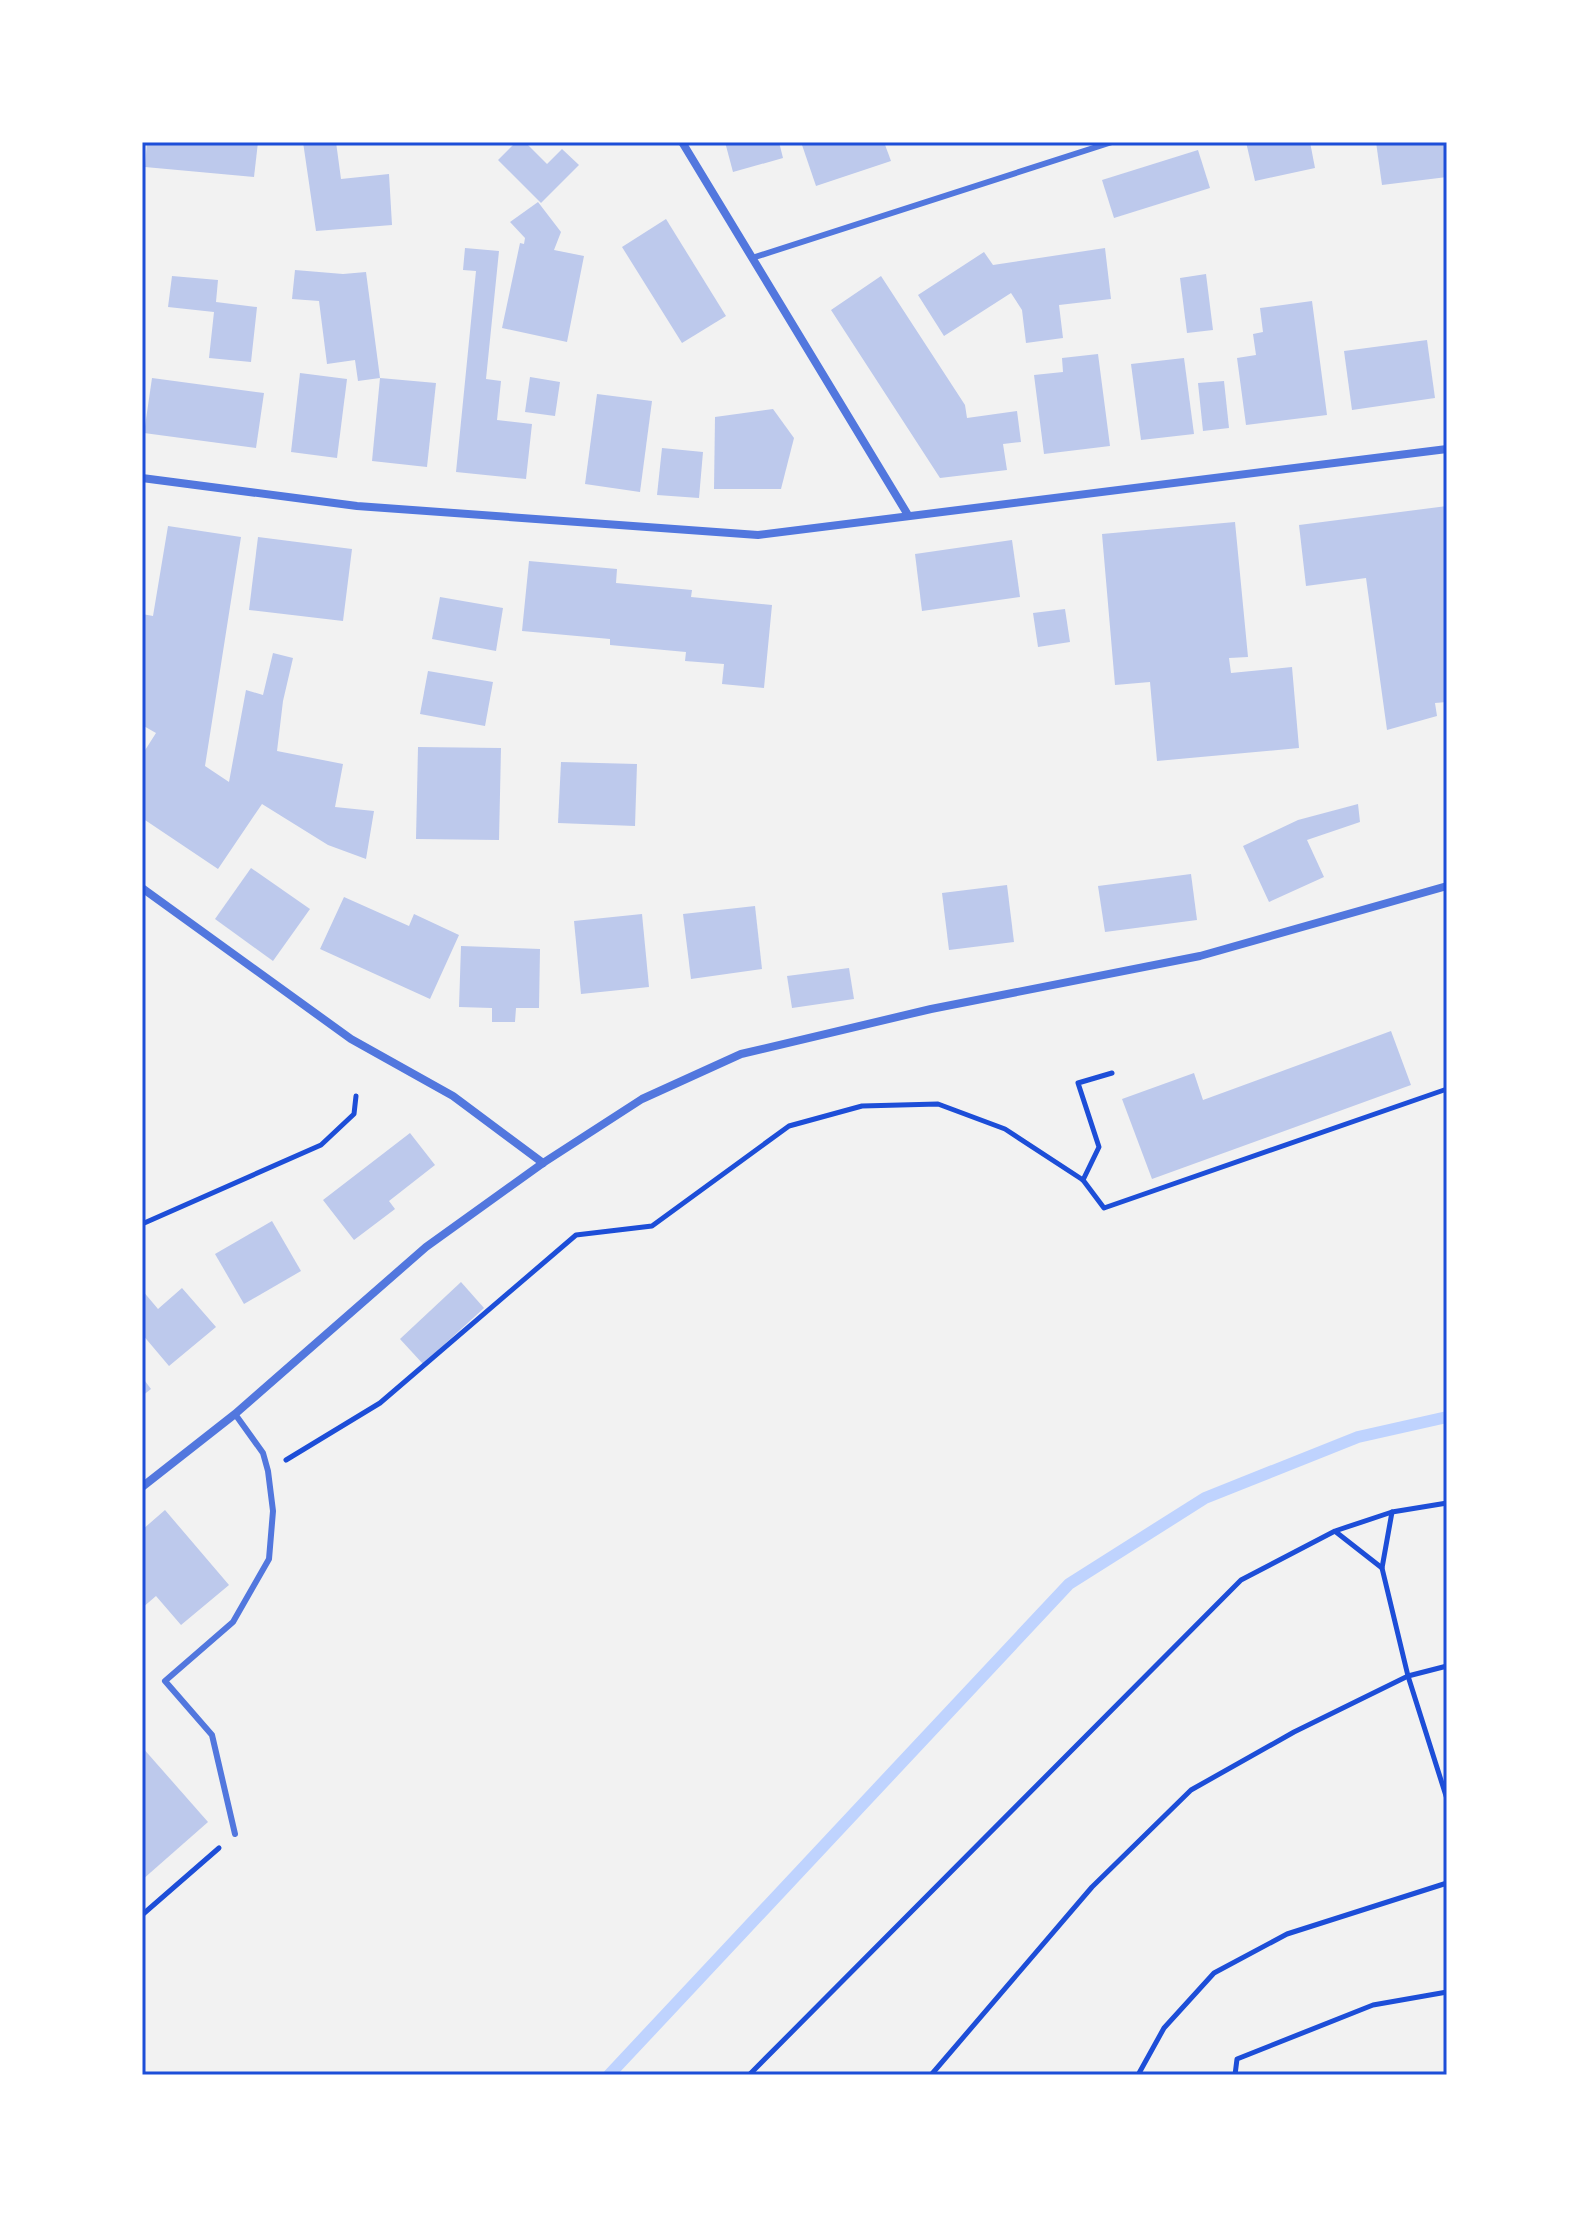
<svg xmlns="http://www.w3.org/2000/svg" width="1589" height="2217" font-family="'DejaVu Sans',sans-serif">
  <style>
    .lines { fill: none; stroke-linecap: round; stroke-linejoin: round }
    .stream { stroke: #bfd3fe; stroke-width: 12 }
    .building { fill: #bdc9ec }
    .path { stroke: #1d4ed8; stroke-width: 5 }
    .service { stroke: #5277de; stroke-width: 6 }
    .minor { stroke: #5277de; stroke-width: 8 }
    .neatline { fill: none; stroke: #1d4ed8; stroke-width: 3 }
  </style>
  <rect width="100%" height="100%" fill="#f2f2f2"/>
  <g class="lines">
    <polyline class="stream" points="609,2075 1069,1584 1205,1498 1358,1437 1447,1417"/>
  </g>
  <g class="building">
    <polygon points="147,142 258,142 254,177 145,167"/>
    <polygon points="303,142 336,142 341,179 389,174 392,225 316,231"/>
    <polygon points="516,142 525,142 547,164 562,149 579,165 541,203 498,160"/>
    <polygon points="725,142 779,142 783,158 733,172"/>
    <polygon points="801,142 884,142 891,161 816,186"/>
    <polygon points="1246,142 1310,142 1315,168 1255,181"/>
    <polygon points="1376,142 1447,142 1447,177 1382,185"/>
    <polygon points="1198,150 1210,188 1114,218 1102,180"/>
    <polygon points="538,202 561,232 554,250 584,256 567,342 502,328 520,243 524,244 525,238 510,222"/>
    <polygon points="666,219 726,316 682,343 622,247"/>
    <polygon points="465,248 499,251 486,379 501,381 497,420 532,424 526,479 456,472 476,271 463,270"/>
    <polygon points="1105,248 1111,299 1059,305 1063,338 1026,343 1022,310 1011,293 944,336 918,295 984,252 993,265"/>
    <polygon points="295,270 343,274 366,272 380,378 358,381 355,360 327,364 319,301 292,299"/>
    <polygon points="1206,274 1213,330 1187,333 1180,278"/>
    <polygon points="172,276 218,280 216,302 257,307 251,362 209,358 214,312 168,307"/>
    <polygon points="881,276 965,405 967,418 1017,411 1021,442 1003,444 1007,470 940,478 831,310"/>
    <polygon points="1312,301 1327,415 1246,425 1237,358 1256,355 1253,334 1263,332 1260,308"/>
    <polygon points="1427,340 1435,398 1352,410 1344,351"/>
    <polygon points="1098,354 1110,446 1044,454 1034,375 1063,372 1062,358"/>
    <polygon points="1184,358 1194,434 1141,440 1131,364"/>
    <polygon points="300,373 347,379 337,458 291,452"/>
    <polygon points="530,377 560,382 555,416 525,412"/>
    <polygon points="152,378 264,393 256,448 144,433"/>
    <polygon points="380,378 436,383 427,467 372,461"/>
    <polygon points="1224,381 1229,428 1203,431 1198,383"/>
    <polygon points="597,394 652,401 640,492 585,484"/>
    <polygon points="773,409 794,438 781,489 714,489 715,417"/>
    <polygon points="662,448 703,452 699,498 657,495"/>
    <polygon points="1447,506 1447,559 1444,559 1447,585 1447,702 1435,703 1437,716 1387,730 1366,578 1306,586 1299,525"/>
    <polygon points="1235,522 1248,657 1229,658 1231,673 1292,667 1299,748 1157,761 1150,682 1115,685 1102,534"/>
    <polygon points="168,526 241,537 205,766 229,782 246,690 263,695 273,653 293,658 283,701 277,751 343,764 335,807 374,811 366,859 328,845 262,804 218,869 142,818 142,755 156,733 142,725 142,614 153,616"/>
    <polygon points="258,537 352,549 343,621 249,610"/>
    <polygon points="1012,540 1020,597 922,611 915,554"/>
    <polygon points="529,561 617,569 616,583 692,590 691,597 772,605 764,688 722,684 724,664 685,661 686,652 610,645 610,639 522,631"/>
    <polygon points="440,597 503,608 496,651 432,639"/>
    <polygon points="1065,609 1070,642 1038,647 1033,613"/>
    <polygon points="428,671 493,682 485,726 420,714"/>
    <polygon points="418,747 501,748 499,840 416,839"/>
    <polygon points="561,762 637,764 635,826 558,823"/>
    <polygon points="1358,804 1360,822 1307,840 1324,877 1269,902 1243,846 1298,820"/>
    <polygon points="251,868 310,909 273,961 215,919"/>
    <polygon points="1191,874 1197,920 1105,932 1098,886"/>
    <polygon points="1007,885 1014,942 949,950 942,893"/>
    <polygon points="344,897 409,926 414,914 459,935 430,999 320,949"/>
    <polygon points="755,906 762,969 691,979 683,914"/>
    <polygon points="642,914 649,987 581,994 574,921"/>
    <polygon points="461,946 540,949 539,1008 516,1008 515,1022 492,1022 492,1008 459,1007"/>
    <polygon points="849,968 854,999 792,1008 787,976"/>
    <polygon points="1391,1031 1411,1085 1152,1179 1122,1099 1194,1073 1203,1100"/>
    <polygon points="410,1133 435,1165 389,1201 395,1209 354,1240 323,1200"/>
    <polygon points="272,1221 301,1271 244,1304 215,1254"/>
    <polygon points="461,1282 484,1308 423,1364 400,1339"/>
    <polygon points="182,1288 216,1327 169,1366 142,1334 142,1290 158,1309"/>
    <polygon points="142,1377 151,1389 142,1396"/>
    <polygon points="165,1510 229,1585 181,1625 156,1596 142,1608 142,1530"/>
    <polygon points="142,1747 208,1822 142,1880"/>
  </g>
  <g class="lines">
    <g class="path">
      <polyline points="1083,1180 1099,1147 1078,1083 1112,1073"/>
      <polyline points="142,1224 321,1145 354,1114 356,1096"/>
      <polyline points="286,1460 380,1403 576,1235 652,1226 789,1126 862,1106 938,1104 1005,1129 1083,1180 1104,1208 1447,1089"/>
      <polyline points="1392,1512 1382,1568 1408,1676 1447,1799"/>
      <polyline points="1336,1532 1382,1568"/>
      <polyline points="142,1915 219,1848"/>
      <polyline points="749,2075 1241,1580 1335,1531 1392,1512 1447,1503"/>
      <polyline points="931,2075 1092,1887 1191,1790 1294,1732 1408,1676 1447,1666"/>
      <polyline points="1138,2075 1164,2028 1214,1973 1287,1934 1447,1883"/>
      <polyline points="1235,2075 1237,2059 1373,2005 1447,1992"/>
    </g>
    <g class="service">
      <polyline points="752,258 1112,142"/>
      <polyline points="235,1414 263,1453 268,1471 273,1511 269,1559 233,1622 165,1681 212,1735 235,1834"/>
    </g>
    <g class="minor">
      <polyline points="682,142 908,515"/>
      <polyline points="142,478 357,506 758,535 1447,449"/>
      <polyline points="142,888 351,1039 453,1096 543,1163"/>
      <polyline points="142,1487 235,1414 426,1247 543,1163 642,1099 741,1054 931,1009 1200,956 1447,886"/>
    </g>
  </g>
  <rect width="1589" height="2217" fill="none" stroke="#ffffff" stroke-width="288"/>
  <rect x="144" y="144" width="1301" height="1929" class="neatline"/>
</svg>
